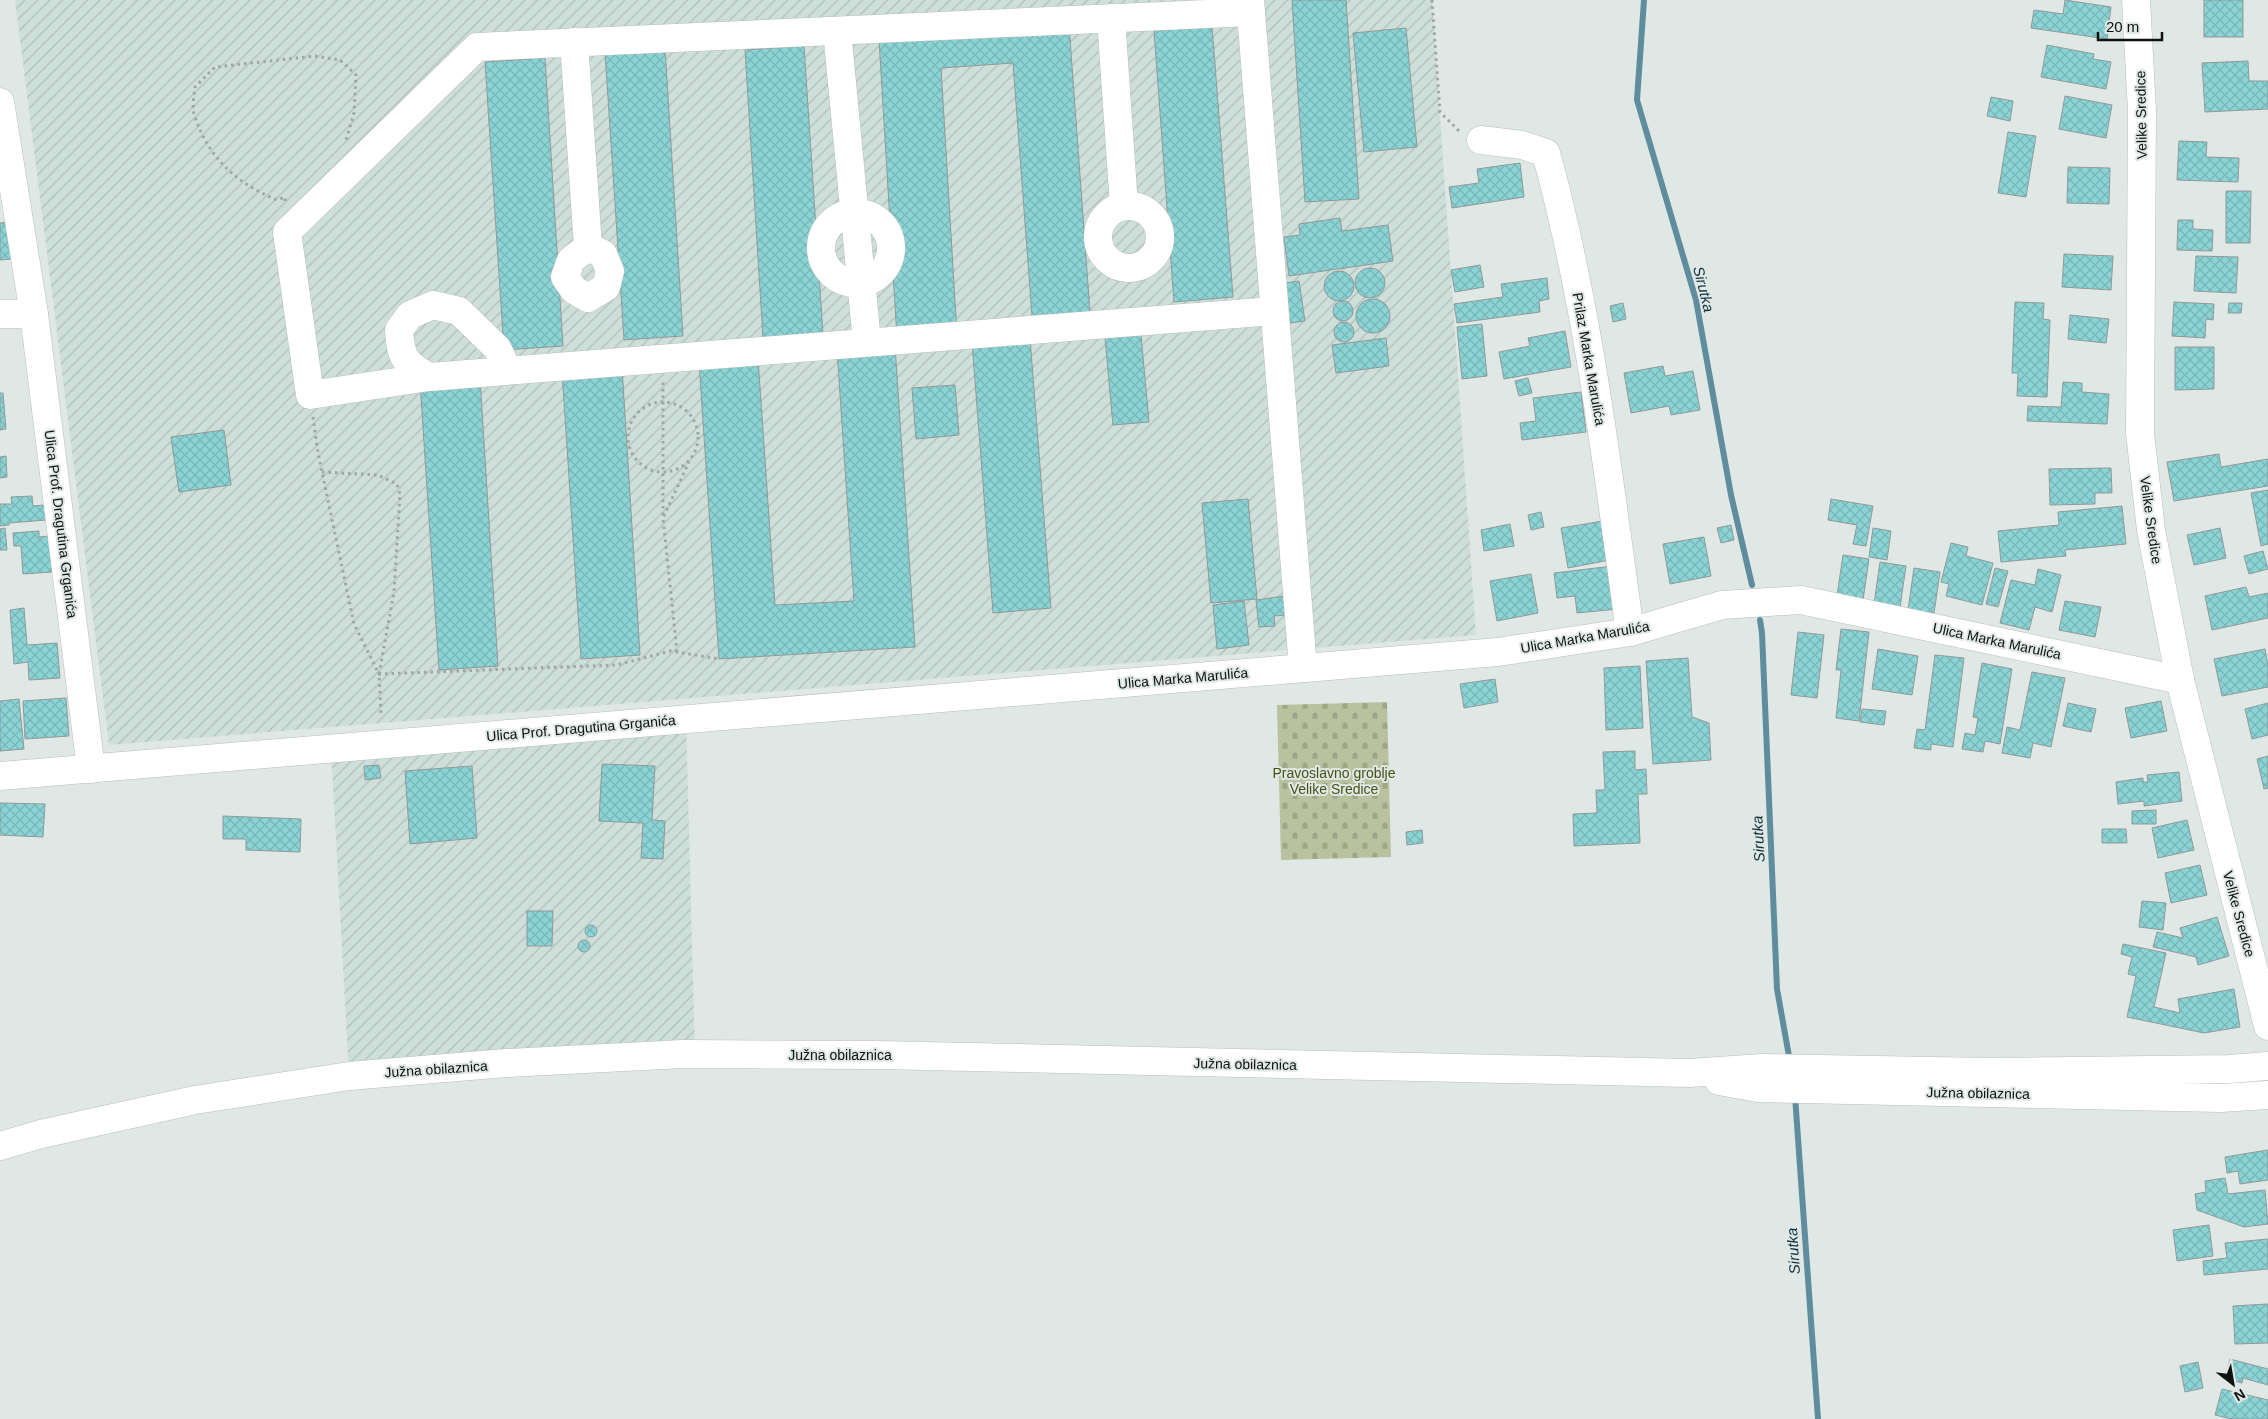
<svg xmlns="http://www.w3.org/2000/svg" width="2268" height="1419" font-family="Helvetica,sans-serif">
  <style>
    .industrial { fill: url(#industrial-furrows) }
    .cemetery { fill: url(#cemetery-stones) }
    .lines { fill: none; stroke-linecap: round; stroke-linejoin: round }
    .stream { stroke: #5f8d9d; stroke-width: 6 }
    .building { fill: url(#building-cross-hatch); stroke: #909999 }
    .minor-casing { stroke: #b6bfbb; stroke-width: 29 }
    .major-casing { stroke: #b6bfbb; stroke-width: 29 }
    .path { stroke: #9fa5a3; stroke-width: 3; stroke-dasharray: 2.5 4; stroke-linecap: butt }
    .minor { stroke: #fff; stroke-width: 28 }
    .major { stroke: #fff; stroke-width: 28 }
    .labels { text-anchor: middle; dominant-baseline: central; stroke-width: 4; stroke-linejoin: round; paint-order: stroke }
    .street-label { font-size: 14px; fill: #0e1110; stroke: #e0e8e5 }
    .park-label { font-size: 14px; fill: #475115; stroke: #e0e8e5 }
    .water-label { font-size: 15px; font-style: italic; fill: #12313c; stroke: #e0e8e5 }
  </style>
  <defs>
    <pattern id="industrial-furrows" width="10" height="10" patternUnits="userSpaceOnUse" patternTransform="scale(1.25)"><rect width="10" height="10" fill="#cedfd9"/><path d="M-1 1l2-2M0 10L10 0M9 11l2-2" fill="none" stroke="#b0beb9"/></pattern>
    <pattern id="cemetery-stones" width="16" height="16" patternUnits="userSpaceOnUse" patternTransform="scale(1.25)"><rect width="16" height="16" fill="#b9c19f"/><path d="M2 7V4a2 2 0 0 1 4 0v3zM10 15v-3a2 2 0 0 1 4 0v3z" fill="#9ea588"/></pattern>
    <pattern id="building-cross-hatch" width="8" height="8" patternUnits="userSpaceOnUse" patternTransform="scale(1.25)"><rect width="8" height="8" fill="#8bd4d5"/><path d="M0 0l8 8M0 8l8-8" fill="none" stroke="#77b5b6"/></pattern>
  </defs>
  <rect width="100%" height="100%" fill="#e0e8e5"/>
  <g class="industrial">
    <polygon points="15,0 1432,0 1476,635 109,745"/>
    <polygon points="686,719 695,1054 349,1076 331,749"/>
  </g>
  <polygon class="cemetery" points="1387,702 1391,857 1281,860 1277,705"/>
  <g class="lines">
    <g class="stream">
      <polyline points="1644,0 1637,100 1696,300 1731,495 1752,585"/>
      <polyline points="1760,620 1762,633 1777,989 1789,1056"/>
      <polyline points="1795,1096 1818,1419"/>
    </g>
  </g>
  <g class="building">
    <polygon points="1292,0 1346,0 1359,199 1305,202"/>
    <polygon points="2065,0 2111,7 2107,39 2031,28 2034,10 2063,14"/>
    <rect x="2204" y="0" width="39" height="37"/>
    <polygon points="1069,25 1090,312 1032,316 1013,63 941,68 957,334 897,338 879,39"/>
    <polygon points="1212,26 1233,297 1174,302 1154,31"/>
    <polygon points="1406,28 1417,147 1364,152 1353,33"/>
    <polygon points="2047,45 2094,54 2093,59 2111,62 2106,89 2041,77"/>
    <polygon points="804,46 823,334 763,338 745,50"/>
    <polygon points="665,48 683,336 624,340 605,52"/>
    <polygon points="545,58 563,346 504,350 485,62"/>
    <polygon points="2248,61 2249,81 2268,81 2268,109 2205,112 2202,63"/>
    <polygon points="2065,96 2112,105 2106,138 2059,129"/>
    <polygon points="1991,97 2013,101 2010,121 1987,116"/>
    <polygon points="2008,132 2036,136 2026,197 1998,193"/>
    <polygon points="2179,141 2207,142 2206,157 2239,158 2238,182 2177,180"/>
    <polygon points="1520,163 1524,197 1452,208 1449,187 1479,183 1477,169"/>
    <polygon points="2068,167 2110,168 2109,204 2067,203"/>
    <polygon points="2226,191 2251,191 2250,243 2226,243"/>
    <polygon points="1340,218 1342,231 1388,225 1393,261 1289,276 1284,237 1300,235 1299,224"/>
    <polygon points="2178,220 2193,220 2193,229 2213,230 2212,251 2177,250"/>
    <polygon points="8,222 11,259 0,260 0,223"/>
    <polygon points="2064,254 2113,256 2111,290 2062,287"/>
    <polygon points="2196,256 2238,257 2236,293 2194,291"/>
    <polygon points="1480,265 1484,287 1455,292 1451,270"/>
    <circle cx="1370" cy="283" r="15"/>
    <circle cx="1339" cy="286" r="15"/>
    <polygon points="1547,278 1549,299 1539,301 1540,312 1457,323 1454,304 1503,297 1501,284"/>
    <polygon points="1299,281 1305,321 1284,324 1279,284"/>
    <circle cx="1373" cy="316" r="17"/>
    <circle cx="1343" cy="311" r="10"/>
    <polygon points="2015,302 2044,303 2043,319 2050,320 2047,397 2017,396 2018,373 2012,373"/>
    <polygon points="2174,302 2214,304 2213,320 2206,319 2205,338 2172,336"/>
    <polygon points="1623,303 1626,319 1613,322 1610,306"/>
    <polygon points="2229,303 2242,303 2241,313 2228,313"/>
    <polygon points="2070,315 2109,319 2106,343 2068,339"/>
    <circle cx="1344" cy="332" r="10"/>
    <polygon points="1482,324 1487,376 1462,379 1457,327"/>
    <polygon points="1565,331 1571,367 1504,379 1499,352 1530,346 1528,338"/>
    <polygon points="1141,335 1149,422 1113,425 1105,338"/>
    <polygon points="1030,338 1051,608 993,613 972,342"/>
    <polygon points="1386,338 1389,366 1336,373 1332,345"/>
    <polygon points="895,346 915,647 719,659 699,362 758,358 775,605 854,601 837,350"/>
    <polygon points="2175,347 2214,347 2214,389 2175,390"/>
    <polygon points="1663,366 1665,376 1693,371 1700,410 1671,415 1669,406 1631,413 1624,373"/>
    <polygon points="622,367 640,655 581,659 562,371"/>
    <polygon points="480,378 498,666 439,670 420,382"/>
    <polygon points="1528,378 1532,393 1519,396 1515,381"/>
    <polygon points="2063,382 2082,383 2082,392 2109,394 2107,424 2027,421 2028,406 2061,407"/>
    <polygon points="955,385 959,435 916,439 912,388"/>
    <polygon points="1581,392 1586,432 1522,440 1520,423 1536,421 1533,398"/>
    <polygon points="0,393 3,393 6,429 0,430"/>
    <polygon points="224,430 231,485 179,492 171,437"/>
    <polygon points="2219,454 2221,467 2268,459 2268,486 2174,501 2167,462"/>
    <polygon points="6,456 7,477 0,478 0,457"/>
    <polygon points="2111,468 2112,493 2095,493 2095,504 2050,505 2049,469"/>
    <polygon points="2268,490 2268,544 2261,546 2251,493"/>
    <polygon points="32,496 33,506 45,505 46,520 9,523 9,525 0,526 0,504 12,504 11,497"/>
    <polygon points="1248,499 1257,599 1211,603 1202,503"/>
    <polygon points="1831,499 1873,506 1866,546 1853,544 1857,525 1828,520"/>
    <polygon points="2122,506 2126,544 2065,550 2066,556 2001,562 1998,531 2059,525 2058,512"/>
    <polygon points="1541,512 1544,527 1531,530 1528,515"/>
    <polygon points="1603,521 1610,560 1568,568 1561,528"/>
    <polygon points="1510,524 1514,546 1484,551 1481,530"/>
    <polygon points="1731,525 1734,540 1721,543 1717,528"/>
    <polygon points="5,528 7,550 0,550 0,529"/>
    <polygon points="1873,528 1891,531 1887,560 1869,557"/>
    <polygon points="2220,528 2226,558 2194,565 2187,535"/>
    <polygon points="39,531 39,537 49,536 52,572 23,574 21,546 14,546 13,533"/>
    <polygon points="1704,537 1711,576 1670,584 1663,544"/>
    <polygon points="1951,543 1968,547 1966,556 1993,563 1982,605 1946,596 1949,584 1941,582"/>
    <polygon points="2263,551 2268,569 2249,574 2244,556"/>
    <polygon points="1843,555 1869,559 1863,600 1837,596"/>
    <polygon points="1880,562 1906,566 1900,607 1874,604"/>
    <polygon points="1613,566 1618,609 1577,613 1575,596 1557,598 1554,573"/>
    <polygon points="1914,568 1940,572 1934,613 1908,610"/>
    <polygon points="1995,568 2008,571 1998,607 1986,604"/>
    <polygon points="2038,569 2061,575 2052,612 2035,607 2029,630 2000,623 2011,580 2035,585"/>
    <polygon points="1531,574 1538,613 1497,621 1490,581"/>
    <polygon points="2246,587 2249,597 2268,593 2268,618 2212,630 2205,596"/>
    <polygon points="1285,596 1287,615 1274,616 1275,626 1259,627 1256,600"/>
    <polygon points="1244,601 1249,645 1217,649 1213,605"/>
    <polygon points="2065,601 2101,607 2095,637 2059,630"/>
    <polygon points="24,608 27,645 57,643 60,678 29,680 28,662 14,664 10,610"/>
    <polygon points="1841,629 1869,632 1859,721 1836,718 1841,670 1836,670"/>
    <polygon points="1798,632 1824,635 1817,698 1791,695"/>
    <polygon points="1878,649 1918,656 1912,695 1872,689"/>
    <polygon points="2265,649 2268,665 2268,687 2222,696 2214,659"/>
    <polygon points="1935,655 1964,658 1953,747 1931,744 1931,750 1914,748 1917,729 1925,730"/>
    <polygon points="1688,658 1692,717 1709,723 1711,760 1653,764 1646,661"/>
    <polygon points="1982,663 2012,669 2000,744 1985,741 1983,752 1962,749 1965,733 1975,735 1978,718 1973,717"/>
    <polygon points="1640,666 1643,728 1606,730 1604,668"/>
    <polygon points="2032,672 2065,678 2051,747 2033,743 2030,758 2002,753 2007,727 2020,730"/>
    <polygon points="1495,679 1498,702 1464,708 1460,684"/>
    <polygon points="66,698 69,736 25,739 23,701"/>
    <polygon points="19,699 24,749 0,751 0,701"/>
    <polygon points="2161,701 2167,731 2131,738 2125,708"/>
    <polygon points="2068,703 2096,709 2091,732 2063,726"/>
    <polygon points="2268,703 2268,735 2252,739 2245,709"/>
    <polygon points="1862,709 1886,711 1884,725 1860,722"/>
    <polygon points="1635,751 1635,770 1646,769 1647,794 1638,794 1640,843 1574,846 1573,814 1597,813 1596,790 1605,790 1603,752"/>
    <polygon points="2268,756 2268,788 2264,789 2257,759"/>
    <polygon points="602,764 655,766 652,820 665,821 663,859 641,858 643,823 599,821"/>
    <polygon points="379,765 381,778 365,780 364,766"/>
    <polygon points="472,766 477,838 410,844 405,771"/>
    <polygon points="2179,772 2182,801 2144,806 2144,801 2118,804 2116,782 2143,778 2143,782 2148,782 2147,775"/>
    <polygon points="0,803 45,804 43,837 0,835"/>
    <polygon points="2156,810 2156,824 2132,824 2132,811"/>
    <polygon points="223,816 301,819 300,852 246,850 246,839 223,839"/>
    <polygon points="2187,820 2194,850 2158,858 2152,828"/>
    <polygon points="2102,829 2126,829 2127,843 2102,843"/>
    <polygon points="1422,830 1423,843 1407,845 1406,832"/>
    <polygon points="2200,865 2207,895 2171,903 2165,873"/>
    <polygon points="2142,901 2166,903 2163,930 2139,927"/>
    <polygon points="527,911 553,911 552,946 527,946"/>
    <polygon points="2217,917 2229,956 2198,965 2196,957 2153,947 2157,932 2183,938 2180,928"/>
    <circle cx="591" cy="931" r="6"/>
    <circle cx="584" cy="946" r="6"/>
    <polygon points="2123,944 2166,953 2154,1007 2180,1013 2178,999 2234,989 2240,1027 2204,1033 2127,1017 2136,976 2128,974 2132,957 2121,954"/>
    <polygon points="2268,1150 2268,1180 2240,1184 2238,1171 2227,1173 2225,1157"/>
    <polygon points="2225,1178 2228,1194 2265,1190 2268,1224 2244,1227 2197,1210 2195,1194 2206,1192 2205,1181"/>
    <polygon points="2209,1225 2213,1256 2177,1261 2173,1230"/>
    <polygon points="2268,1239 2268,1269 2204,1275 2203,1261 2227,1258 2225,1243"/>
    <polygon points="2268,1304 2268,1343 2235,1344 2233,1306"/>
    <polygon points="2230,1359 2268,1369 2268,1385 2243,1378 2242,1383 2225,1378"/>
    <polygon points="2198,1362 2203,1388 2185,1392 2180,1366"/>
    <polygon points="2222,1389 2268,1400 2268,1419 2232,1419 2215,1415"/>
  </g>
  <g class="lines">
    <g class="minor-casing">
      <g id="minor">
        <polyline points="1250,0 1303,668"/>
        <polyline points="1111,18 1124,206"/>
        <polyline points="837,31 867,342"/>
        <polyline points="574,42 588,247 603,254 610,271 606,287 588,298 574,290 565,277 571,260 588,247"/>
        <polyline points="0,102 34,314"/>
        <path d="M1481 140 1522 145 1546 153C1589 309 1608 472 1630 632"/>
        <circle cx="1129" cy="237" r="31"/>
        <circle cx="856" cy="248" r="35"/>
        <polyline points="0,314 34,314 91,769"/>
        <path d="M508 370 497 348 459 311 433 305 410 315 399 330C401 358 404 363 429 377L1274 311"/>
        <polyline points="429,377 310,395 287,232 477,47 1251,12"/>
        <polyline points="0,776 1498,652 1630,632 1722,605 1801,600 2180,680"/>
      </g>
    </g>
    <g class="major-casing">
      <g id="major">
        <polyline points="2136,0 2142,111 2140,433 2151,530 2180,680 2268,1026"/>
        <polyline points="1719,1081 1758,1088 2221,1098 2268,1095"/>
        <polyline points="0,1146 41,1134 195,1100 349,1076 506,1063 683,1054 878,1055 1689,1073 1762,1068 1989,1072 2229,1069 2268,1066"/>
      </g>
    </g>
    <g class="path">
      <polyline points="1432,0 1440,112 1460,132"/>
      <path d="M285 201V197L277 200C236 183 208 158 194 114 192 107 194 95 195 87L215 67 315 56 340 60 356 75 354 113 346 140"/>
      <circle cx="663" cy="437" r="35"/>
      <polyline points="313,417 318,453 354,624 379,674 616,665 671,651 719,659"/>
      <polyline points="322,472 378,475 397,484 400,494 394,592 379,674 381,714"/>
      <polyline points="663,515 663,381"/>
      <polyline points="677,652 663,518 689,462"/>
    </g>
    <use href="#minor" class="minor"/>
    <use href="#major" class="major"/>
  </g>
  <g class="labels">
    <g class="street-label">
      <text transform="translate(2141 115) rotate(-91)">Velike Sredice</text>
      <text transform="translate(1589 359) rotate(80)">Prilaz Marka Marulića</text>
      <text transform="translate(2151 520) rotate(82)">Velike Sredice</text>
      <text transform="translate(61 524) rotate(83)">Ulica Prof. Dragutina Grganića</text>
      <text transform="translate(1585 637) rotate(-10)">Ulica Marka Marulića</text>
      <text transform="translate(1997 641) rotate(12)">Ulica Marka Marulića</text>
      <text transform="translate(1183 678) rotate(-5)">Ulica Marka Marulića</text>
      <text transform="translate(581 728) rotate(-5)">Ulica Prof. Dragutina Grganića</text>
      <text transform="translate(2239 914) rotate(75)">Velike Sredice</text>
      <text x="840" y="1055">Južna obilaznica</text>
      <text transform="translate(1245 1064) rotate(1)">Južna obilaznica</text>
      <text transform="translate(436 1069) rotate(-4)">Južna obilaznica</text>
      <text transform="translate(1978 1093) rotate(1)">Južna obilaznica</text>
    </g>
    <g class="park-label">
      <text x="1334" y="773">Pravoslavno groblje<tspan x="1334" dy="16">Velike Sredice</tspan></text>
    </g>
    <g class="water-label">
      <text transform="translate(1704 289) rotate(76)">Sirutka</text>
      <text transform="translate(1758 839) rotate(-93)">Sirutka</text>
      <text transform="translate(1793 1251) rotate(-94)">Sirutka</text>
    </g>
  </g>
  <g transform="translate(2233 1384) rotate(149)" stroke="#e0e8e5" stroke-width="4" paint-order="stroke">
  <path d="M0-4L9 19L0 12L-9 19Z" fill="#0e1110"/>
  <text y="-8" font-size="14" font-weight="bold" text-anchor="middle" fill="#0e1110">N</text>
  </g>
  <path d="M2098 32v8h64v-8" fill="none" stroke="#0e1110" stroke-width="2.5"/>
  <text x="2106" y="32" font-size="15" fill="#0e1110" stroke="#e0e8e5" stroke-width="4" paint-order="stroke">20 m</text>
</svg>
